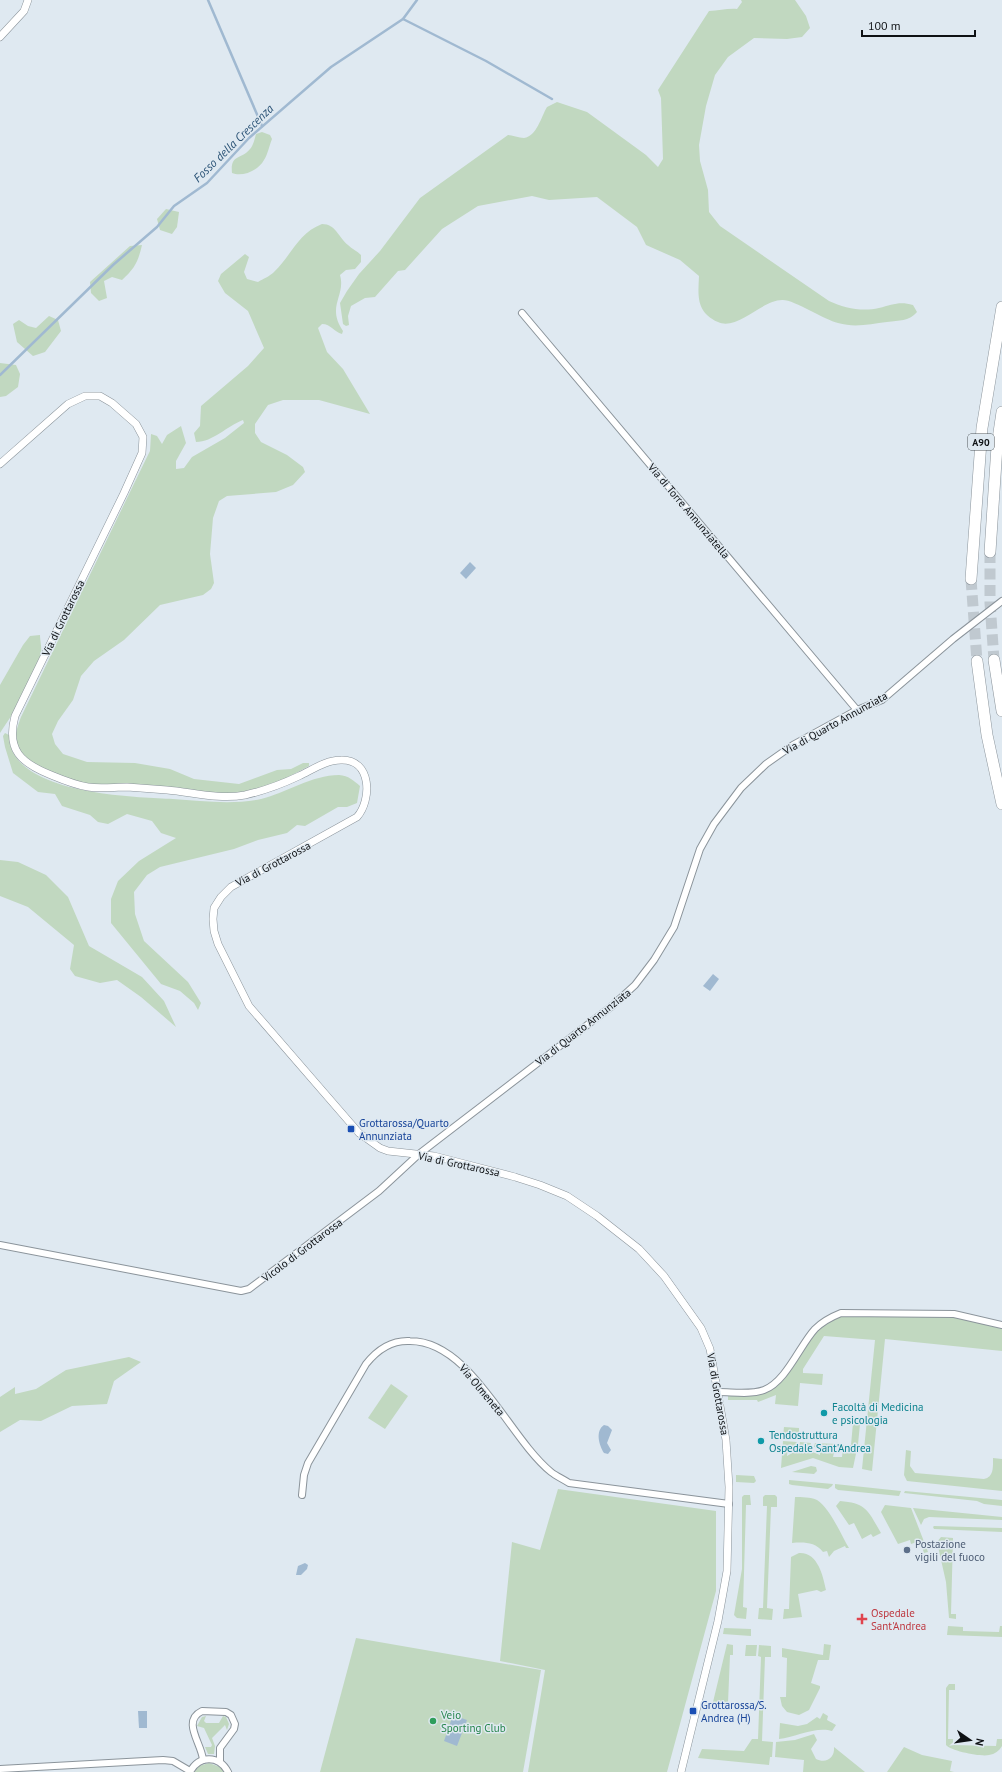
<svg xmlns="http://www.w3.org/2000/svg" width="1002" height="1772" font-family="'PT Sans',sans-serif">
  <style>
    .green { fill: #c1d8c0 }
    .water { fill: #a0b9d1 }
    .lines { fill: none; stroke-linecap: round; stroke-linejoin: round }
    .stream { stroke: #a0b9d1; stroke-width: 2.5 }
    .motorway-tunnel { stroke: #c0c9d0; stroke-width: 11; stroke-dasharray: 11 5.5; stroke-linecap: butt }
    .minor-casing { stroke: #8b949b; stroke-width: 8 }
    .tertiary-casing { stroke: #8b949b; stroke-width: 8 }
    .motorway-casing { stroke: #8b949b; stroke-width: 12 }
    .minor { stroke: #fff; stroke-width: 6 }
    .tertiary { stroke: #fff; stroke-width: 7 }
    .motorway { stroke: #fff; stroke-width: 11 }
    .transit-dot { fill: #1a4fb4; stroke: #dfe9f1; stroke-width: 1.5 }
    .culture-dot { fill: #0f9aa8; stroke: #dfe9f1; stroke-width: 1.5 }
    .service-dot { fill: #5c6f8a; stroke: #dfe9f1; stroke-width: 1.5 }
    .health-dot { fill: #e0444e; stroke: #dfe9f1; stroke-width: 1.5 }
    .leisure-dot { fill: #2e9e5b; stroke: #dfe9f1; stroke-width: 1.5 }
    .labels { text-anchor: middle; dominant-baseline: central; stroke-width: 3; stroke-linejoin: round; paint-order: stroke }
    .shield { fill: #dfe9f1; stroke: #4d5256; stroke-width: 1 }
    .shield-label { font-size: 10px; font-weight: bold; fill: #0e1114 }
    .street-label { font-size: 11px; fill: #0e1114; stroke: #dfe9f1 }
    .transit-label { font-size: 11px; fill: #164399; stroke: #dfe9f1; text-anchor: start }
    .culture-label { font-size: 11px; fill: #0d838f; stroke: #dfe9f1; text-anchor: start }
    .service-label { font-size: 11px; fill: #4e5e75; stroke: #dfe9f1; text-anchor: start }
    .health-label { font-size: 11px; fill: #be3a42; stroke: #dfe9f1; text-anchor: start }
    .leisure-label { font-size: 11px; fill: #27864d; stroke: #dfe9f1; text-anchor: start }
    .water-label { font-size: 12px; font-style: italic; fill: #2c5477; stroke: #dfe9f1 }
  </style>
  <rect width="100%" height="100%" fill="#dfe9f1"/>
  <g class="green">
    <path d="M741 0H795L806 16 810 28 802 37 787 39 754 38 728 57 715 75 706 106 699 145 700 161 708 190 709 212 720 226 829 301C844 308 862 312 879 308 892 305 899 301 913 305L917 312C908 322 900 320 887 322 870 324 855 328 838 323 825 320 793 299 782 300 762 300 737 331 718 322 696 312 698 296 699 276L680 260 646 245 637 227 597 197 549 200 532 196 478 206 442 229 405 270 398 271 375 297 365 298 351 306 348 316 349 325 346 326 343 324 340 303 347 291 359 274 380 251 420 198 508 135C512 135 519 138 524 138 537 136 541 117 547 107L557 102 587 112 646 155 658 167 663 159 661 98 658 90 709 11C719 11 728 8 737 9L742 2Z"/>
    <path d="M262 132 270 135 272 139C269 146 268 154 264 160 258 171 242 177 232 173 230 154 241 160 250 149 253 146 255 138 256 134Z"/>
    <polygon points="166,209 179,212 177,227 172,234 160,230 157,219"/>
    <path d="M322 224C336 224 338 237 348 245 352 249 357 251 361 255V262L355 269 346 270 340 275C346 296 326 306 343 331L342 334C334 332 331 324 322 324L318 328 327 352 343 369 370 414 319 400H283L268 405 255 424V433L261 442 287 455 303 467 305 472 293 485 276 492 227 496 219 501 213 518 210 554 214 583 211 589 203 595 160 605 124 640 94 661 81 676 73 700 58 721 52 734 55 744 63 754 87 762 135 763 170 769 194 779 239 784 277 770 291 769 303 763H309V766C290 776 269 788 248 792 220 798 190 793 163 791 123 789 33 789 17 743 14 735 18 725 21 717L146 459 150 451 151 434 157 436 162 444 167 435 181 426 186 443 176 461V469L184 468 192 457 225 438 244 423 243 420C227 426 213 442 196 442L194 433 200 426 201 406 248 366 264 348 248 311 225 293 218 281 221 274 245 254 249 257 244 272 247 279 258 282C263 279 270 276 274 272 291 256 298 233 322 224Z"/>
    <path d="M142 245C138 262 135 268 122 280L112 277 104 281 107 298 99 301 91 293 90 282 130 246Z"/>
    <polygon points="49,316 58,320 61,331 45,352 33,356 17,342 13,324 19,320 28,326 36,328"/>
    <polygon points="0,363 16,365 20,374 18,387 6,396 0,397"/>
    <path d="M40 635C40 640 42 648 41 653 35 679 15 711 0 733V685L23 645 30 636Z"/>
    <path d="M5 733 9 735C9 794 132 797 173 799 202 801 233 805 261 799 286 793 312 775 339 775 349 776 353 780 360 786L357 803 347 807H338L305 826 297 825 287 833 258 840 234 849 160 867 147 875 134 892 135 914 144 941 188 982 201 1003 198 1010 194 1003 180 991 161 984 111 923V899L118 881 139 861 176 838 161 833 152 821 127 814 108 824 98 822 90 815 62 806 55 794 38 792 13 773 5 747 3 736Z"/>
    <polygon points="0,860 18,862 46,875 68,897 89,946 142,977 164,1001 176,1027 141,997 117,980 100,983 75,976 70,969 74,945 28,907 0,896"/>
    <path d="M852 1313 880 1316 955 1317 1002 1329V1351L885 1339 872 1471 862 1469 875 1340 824 1336 803 1369V1373L823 1374 822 1385 800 1383 798 1406 775 1404 776 1395 758 1402 757 1400H728V1396C740 1396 753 1397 764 1393 789 1385 804 1332 834 1318 840 1315 847 1315 852 1313Z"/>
    <polygon points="129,1357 141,1362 114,1381 107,1404 72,1406 41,1421 20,1420 0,1432 0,1397 15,1387 15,1394 36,1389 66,1370"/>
    <polygon points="391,1384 408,1396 385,1429 368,1418"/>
    <polygon points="853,1423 860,1424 858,1444 853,1468 839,1467 813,1458 781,1468 783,1441 797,1442 796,1446 788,1446 787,1456 799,1449 800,1442 811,1443 810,1451 820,1455 820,1448 814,1447 815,1443 836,1444 833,1457 842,1457 843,1449 838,1449 839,1445 851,1445"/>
    <polygon points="784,1427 799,1428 799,1437 783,1436"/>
    <path d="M906 1450 911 1451 910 1466 915 1473 984 1479C994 1477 993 1467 993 1458L1002 1459V1491L907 1481 904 1475Z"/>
    <polygon points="811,1466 816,1467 817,1471 814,1474 792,1472"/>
    <polygon points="736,1475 754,1476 756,1481 754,1483 736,1482"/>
    <polygon points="789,1480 833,1484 832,1486 828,1489 792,1485 789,1484"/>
    <polygon points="835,1484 901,1491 899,1496 838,1490 835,1488"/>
    <polygon points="558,1489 716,1511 716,1591 667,1772 528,1772 545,1670 500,1661 512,1542 540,1550"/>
    <polygon points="905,1491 1002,1500 1002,1506 984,1504 977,1501 904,1493"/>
    <polygon points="744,1495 750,1495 751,1505 746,1505 743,1607 747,1608 746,1619 737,1618 734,1615 742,1569 742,1497"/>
    <polygon points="765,1495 775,1495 777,1497 777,1507 771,1507 767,1608 773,1609 772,1620 758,1619 759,1608 763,1608 767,1506 763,1506 763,1497"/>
    <path d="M795 1497C801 1497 811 1497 817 1500 830 1508 841 1535 849 1548H846L845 1546 834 1551 829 1557 827 1551 823 1552C815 1542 804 1542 792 1543Z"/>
    <path d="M840 1501C867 1503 868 1511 881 1533L873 1537 871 1534 862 1539 854 1523 849 1525 836 1506Z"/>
    <polygon points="885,1505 911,1508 928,1552 924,1553 920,1541 911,1544 910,1540 898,1544 881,1512"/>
    <polygon points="913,1508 1002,1517 1002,1520 929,1517 924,1519 921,1525"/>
    <polygon points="934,1526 1002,1528 1002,1532 934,1529 933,1527"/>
    <polygon points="941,1537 953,1538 951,1614 956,1614 956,1619 949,1618 946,1582 937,1542"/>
    <path d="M799 1553C818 1552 823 1576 826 1590L821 1592 817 1590 798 1594 802 1617 783 1619 784 1609H789L791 1557Z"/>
    <polygon points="948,1626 963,1627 963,1631 999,1632 1000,1626 1002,1626 1002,1637 947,1635"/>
    <polygon points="724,1628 751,1629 751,1636 723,1634"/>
    <polygon points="356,1638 541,1670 523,1772 320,1772"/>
    <polygon points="727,1644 733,1645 733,1655 730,1655 728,1703 713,1702"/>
    <polygon points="824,1644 831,1645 829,1660 818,1660 811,1683 820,1686 820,1688 809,1710 799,1715 787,1712 782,1706 780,1697 786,1697 787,1658 782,1657 782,1648 823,1655"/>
    <polygon points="746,1645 757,1645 756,1656 745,1656"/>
    <polygon points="759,1645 771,1646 771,1657 765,1657 762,1741 773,1742 772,1757 770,1757 769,1765 698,1758 702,1749 744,1751 752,1739 758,1739 761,1657 758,1656"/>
    <path d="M949 1684H955V1690H949L948 1739H953V1745L996 1746 997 1739H1002V1746C999 1751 995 1754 989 1755 981 1757 951 1751 946 1745V1688Z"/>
    <path d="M823 1713 828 1716 827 1720 836 1725 832 1731C817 1726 795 1737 779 1739L780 1723 798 1726 807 1724 817 1717 820 1719Z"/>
    <polygon points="206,1716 204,1721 206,1723 219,1723 223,1716 226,1717 229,1724 227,1730 225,1725 212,1738 215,1746 214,1754 208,1754 205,1747 211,1747 212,1745 204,1728 197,1726 202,1717"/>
    <path d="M814 1734 817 1740 811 1749 816 1759C826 1764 835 1758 834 1747L865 1772H803L804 1760 775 1757 776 1742 795 1740Z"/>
    <polygon points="904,1747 922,1755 952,1761 950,1771 954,1772 887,1772"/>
    <polygon points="209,1763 220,1767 224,1772 194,1772 199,1766"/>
  </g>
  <g class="water">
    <polygon points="470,562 476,568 466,579 460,573"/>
    <polygon points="713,974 719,979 710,991 703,986"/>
    <path d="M604 1425 608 1426 612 1430 607 1443 611 1450 608 1454 604 1453C599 1445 595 1431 604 1425Z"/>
    <polygon points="305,1563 308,1565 307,1569 301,1575 296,1575 298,1566"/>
    <polygon points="138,1711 147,1711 147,1728 139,1728"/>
    <polygon points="453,1715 467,1720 457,1746 444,1741"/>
  </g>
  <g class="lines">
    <g class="stream">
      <polyline points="208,0 262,126"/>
      <polyline points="403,19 486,61 552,99"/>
      <polyline points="0,375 113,265 157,227 174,206 207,183 249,138 331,67 403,19 417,0"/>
    </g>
    <g class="motorway-tunnel">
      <polyline points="990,552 990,603 994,660"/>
      <polyline points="971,579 977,661"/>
    </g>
    <g class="minor-casing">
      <g id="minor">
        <polyline points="522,313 857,710"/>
        <polyline points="0,1245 241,1291 249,1289 379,1191 419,1154 612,1006 635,985 654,960 674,927 700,849 714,824 741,788 766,764 793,745 857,710 882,700 953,639 1002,601"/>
        <path d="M719 1392C733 1392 750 1395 764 1390 786 1382 800 1345 815 1329 822 1322 831 1317 841 1313L954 1314 1002 1325"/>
        <path d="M302 1495 304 1475 308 1463 366 1364C377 1350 391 1340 410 1341 471 1341 508 1437 551 1472 556 1476 563 1479 569 1483L729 1504"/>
        <path d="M203 1760C202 1744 181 1721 202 1711L226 1712 231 1715 235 1724 234 1729 220 1748V1761"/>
        <polyline points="0,1769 163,1760 173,1761 190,1771"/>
        <path d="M190 1772C199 1755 219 1755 228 1772"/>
      </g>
    </g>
    <g class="tertiary-casing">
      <g id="tertiary">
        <polyline points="0,37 24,11 28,0"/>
        <path d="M0 464 68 404 85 396H100L112 403 136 424 143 437 142 453 124 493 15 716C6 750 21 763 51 775 63 780 75 785 88 787 101 789 114 787 127 787 140 788 153 789 167 790 192 792 219 800 245 795 263 791 282 784 299 776 312 770 326 760 341 760 372 759 372 800 357 817L231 887 221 897 214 908 213 919 214 931 218 944 249 1006 359 1133 380 1148 388 1151 434 1156 515 1177 540 1185 567 1196 597 1216 639 1249 664 1276 701 1328 710 1349 726 1440 729 1487 727 1571 718 1621 681 1772"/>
      </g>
    </g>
    <g class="motorway-casing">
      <g id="motorway">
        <polyline points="990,552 997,446 1002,412"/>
        <polyline points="971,579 982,428 1002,307"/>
        <polyline points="994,660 1002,711"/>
        <polyline points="977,661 987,735 1002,804"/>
      </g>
    </g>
    <use href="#minor" class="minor"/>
    <use href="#tertiary" class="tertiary"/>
    <use href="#motorway" class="motorway"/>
  </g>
  <g class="transit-dot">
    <rect x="347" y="1125" width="8" height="8" rx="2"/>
    <rect x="689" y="1707" width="8" height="8" rx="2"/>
  </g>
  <g class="culture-dot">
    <circle cx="824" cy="1413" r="4"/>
    <circle cx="761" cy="1441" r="4"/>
  </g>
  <circle class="service-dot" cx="907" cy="1550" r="4"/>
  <path class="health-dot" d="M860 1613h4v4h4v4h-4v4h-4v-4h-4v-4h4z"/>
  <circle class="leisure-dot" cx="433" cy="1721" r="4"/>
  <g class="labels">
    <rect class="shield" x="968" y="434" width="26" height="16" rx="3"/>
    <g class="shield-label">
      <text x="981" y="442">A90</text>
    </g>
    <g class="street-label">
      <text transform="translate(689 511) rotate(50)">Via di Torre Annunziatella</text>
      <text transform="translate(63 618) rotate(-64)">Via di Grottarossa</text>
      <text transform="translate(835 723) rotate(-29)">Via di Quarto Annunziata</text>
      <text transform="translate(273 864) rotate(-28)">Via di Grottarossa</text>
      <text transform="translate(583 1027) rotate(-38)">Via di Quarto Annunziata</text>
      <text transform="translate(459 1164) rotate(12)">Via di Grottarossa</text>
      <text transform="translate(302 1250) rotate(-37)">Vicolo di Grottarossa</text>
      <text transform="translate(482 1390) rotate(50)">Via Olmeneta</text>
      <text transform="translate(718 1394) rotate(80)">Via di Grottarossa</text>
    </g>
    <g class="transit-label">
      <text x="359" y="1123">Grottarossa/Quarto<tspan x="359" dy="13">Annunziata</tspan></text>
      <text x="701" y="1705">Grottarossa/S.<tspan x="701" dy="13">Andrea (H)</tspan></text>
    </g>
    <g class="culture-label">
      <text x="832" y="1407">Facoltà di Medicina<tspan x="832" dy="13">e psicologia</tspan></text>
      <text x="769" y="1435">Tendostruttura<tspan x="769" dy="13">Ospedale Sant'Andrea</tspan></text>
    </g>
    <g class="service-label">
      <text x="915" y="1544">Postazione<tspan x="915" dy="13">vigili del fuoco</tspan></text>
    </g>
    <g class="health-label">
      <text x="871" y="1613">Ospedale<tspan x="871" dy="13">Sant'Andrea</tspan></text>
    </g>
    <g class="leisure-label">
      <text x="441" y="1715">Veio<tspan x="441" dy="13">Sporting Club</tspan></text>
    </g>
    <g class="water-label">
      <text transform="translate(233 143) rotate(-44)">Fosso della Crescenza</text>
    </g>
  </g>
  <g transform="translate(970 1740) rotate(103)" stroke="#dfe9f1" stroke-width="3" paint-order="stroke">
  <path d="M0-3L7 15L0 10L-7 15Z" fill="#0e1114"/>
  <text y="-6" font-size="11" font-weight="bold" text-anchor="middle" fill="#0e1114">N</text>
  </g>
  <path d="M862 30v6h113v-6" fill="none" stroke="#0e1114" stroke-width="2"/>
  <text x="868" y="30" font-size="12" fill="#0e1114" stroke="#dfe9f1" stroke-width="3" paint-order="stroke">100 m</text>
</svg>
